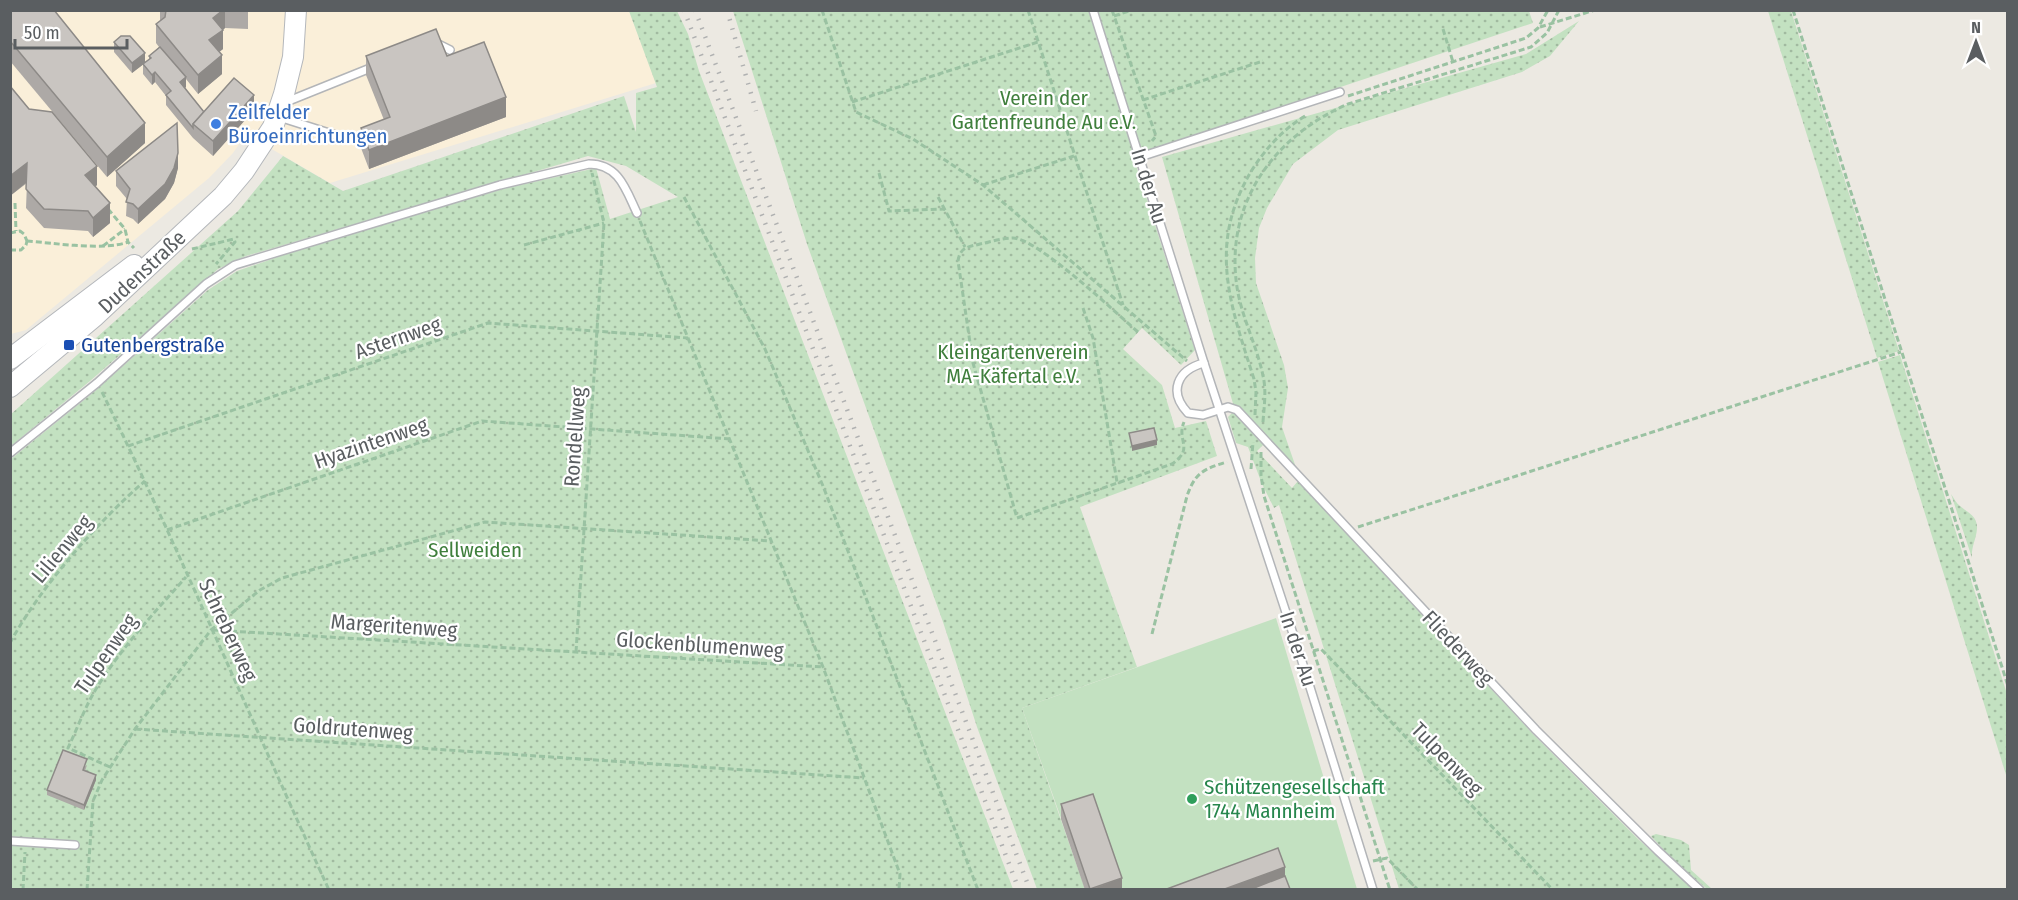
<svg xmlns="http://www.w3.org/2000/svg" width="2018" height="900" font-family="'Fira Sans Condensed',sans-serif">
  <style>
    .commercial { fill: #faefd9 }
    .grass { fill: url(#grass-dots); fill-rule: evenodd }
    .pitch { fill: #c3e1c1 }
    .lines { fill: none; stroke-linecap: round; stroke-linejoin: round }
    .lane-casing { stroke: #b3b5b8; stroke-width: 10 }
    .secondary-casing { stroke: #b4b7bb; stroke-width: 22 }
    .path { stroke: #9ac2a2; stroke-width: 3; stroke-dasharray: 6 3; stroke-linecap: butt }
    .lane { stroke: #fff; stroke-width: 7 }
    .secondary { stroke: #fff; stroke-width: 20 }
    .rail { stroke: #b0b1b1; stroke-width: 4.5; stroke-dasharray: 1.5 8; stroke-linecap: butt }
    .wall { fill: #ada9a6 }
    .shaded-wall { fill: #8d8a87 }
    .building { fill: #c9c5c1; stroke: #8d8a87; stroke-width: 1.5 }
    .shop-dot { fill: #3f7fe0; stroke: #fff; stroke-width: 2 }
    .transit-dot { fill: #1a4fb4; stroke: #fff; stroke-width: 2 }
    .leisure-dot { fill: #2e9e5b; stroke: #fff; stroke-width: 2 }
    .labels { text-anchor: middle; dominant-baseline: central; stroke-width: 4.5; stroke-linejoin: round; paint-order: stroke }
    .park-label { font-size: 21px; fill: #3f7f3c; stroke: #fff }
    .shop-label { font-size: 21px; fill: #366cbe; stroke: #fff; text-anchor: start }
    .street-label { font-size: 21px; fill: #5a5e61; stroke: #fff }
    .transit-label { font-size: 21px; fill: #164399; stroke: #fff; text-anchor: start }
    .leisure-label { font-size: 21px; fill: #27864d; stroke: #fff; text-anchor: start }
  </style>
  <defs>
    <pattern id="grass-dots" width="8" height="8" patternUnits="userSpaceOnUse" patternTransform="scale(1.5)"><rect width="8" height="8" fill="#c3e1c1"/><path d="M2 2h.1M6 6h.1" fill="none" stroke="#a1baa0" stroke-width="1.8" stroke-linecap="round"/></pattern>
  </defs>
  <rect width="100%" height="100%" fill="#ece9e2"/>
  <polygon class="commercial" points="11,11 629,11 656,83 330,183 246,134 233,153 209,178 26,330 11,334"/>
  <g class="grass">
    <polygon points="629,11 677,11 688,34 699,71 1013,889 11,889 11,459 95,391 208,290 237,271 327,240 503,189 596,168 610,219 678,197 626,166 588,156 246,256 218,269 90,381 11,446 10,415 238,211 283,156 343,191 624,96 636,132 636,93 657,87"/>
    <polygon points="733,11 1529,11 1533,23 1133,156 1195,350 1181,365 1142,328 1123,349 1162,385 1175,428 1206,421 1217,456 1080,507 1137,667 1022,708 1085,889 1037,889 977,727 943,622 807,244"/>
    <polygon points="1768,11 1791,11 1899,351 1877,358"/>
    <path d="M1579 21 1550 56 1522 72 1338 130 1293 164 1267 208 1259 228 1255 258 1256 283 1284 365 1288 388 1282 427 1302 485 1532 733 1638 839 1694 889H1399L1279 505 1274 508 1262 484 1248 447 1236 443 1228 417 1232 413 1236 414 1162 157 1526 54ZM1263 445 1298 481 1292 488 1257 451Z"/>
    <polygon points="1900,355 2007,694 2007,778 1878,362"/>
    <path d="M1951 494C1954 498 1956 503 1960 506 1968 513 1978 516 1977 529 1976 540 1971 547 1972 558Z"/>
    <polygon points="1656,834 1681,840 1689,845 1691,870 1712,889 1707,889 1674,861 1651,836"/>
  </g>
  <polygon class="pitch" points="1276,618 1357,889 1086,889 1022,708"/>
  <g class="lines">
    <g class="lane-casing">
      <g id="lane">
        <polyline points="1093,10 1204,363 1300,655 1373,890"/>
        <polyline points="436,43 450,50"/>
        <polyline points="286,102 373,67"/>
        <polyline points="279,117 345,138"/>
        <polyline points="1140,157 1340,92"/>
        <path d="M1204 363C1177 370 1168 392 1188 413L1203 415 1228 407 1237 410 1536 730 1658 851 1700 890"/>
        <path d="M10 453 97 383 206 284 235 265 500 185 589 164C619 164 626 190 637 213"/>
        <polyline points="10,841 75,845"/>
      </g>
    </g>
    <g class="secondary-casing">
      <g id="secondary">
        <polyline points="10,359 134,265"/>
        <polyline points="10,387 95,316 223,196 244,171 273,127 284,94 293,57 296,10"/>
      </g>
    </g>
    <g class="path">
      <polyline points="822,10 856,112 913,139 983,185 1187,361"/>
      <polyline points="1028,10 1123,305"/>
      <polyline points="1112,10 1156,136 1152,141"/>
      <polyline points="1793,10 2008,686"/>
      <polyline points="1114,16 1132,10"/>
      <polyline points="1540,27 1595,10"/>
      <polyline points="1443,29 1453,62"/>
      <polyline points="1348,96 1526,38 1538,28 1548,10"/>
      <polyline points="1143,100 1263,61"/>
      <polyline points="852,102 1038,42"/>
      <polyline points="879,173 889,211 945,209"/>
      <polyline points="983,185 1074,156"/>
      <polyline points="684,197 765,349 823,486 978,890"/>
      <polyline points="938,197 965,247"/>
      <polyline points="15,203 16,231"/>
      <polyline points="108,209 125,229 128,242 134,248"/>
      <polyline points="640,221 823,667 900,874 899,890"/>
      <polyline points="10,233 20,231 24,234 27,241"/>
      <path d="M27 241C54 243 104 251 128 242"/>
      <polyline points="524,245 604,223"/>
      <polyline points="103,246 125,229"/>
      <polyline points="192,249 234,239 235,242 216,264"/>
      <polyline points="10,250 21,250 26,245 27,241"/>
      <polyline points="1083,308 1093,338 1117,482"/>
      <path d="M1138 332C1116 313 1037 238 1013 238 1002 238 990 242 980 244 968 247 960 247 958 261L973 363 1017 518 1172 464C1195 448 1176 441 1184 422"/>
      <path d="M102 392C182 556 253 724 329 890"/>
      <path d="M1255 415 1256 392 1254 379C1230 304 1207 244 1252 170 1266 148 1284 128 1307 115"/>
      <path d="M1263 422C1264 408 1266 394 1264 381 1259 351 1244 323 1238 293 1222 207 1272 137 1348 104L1531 47 1547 33 1559 10"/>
      <polyline points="128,446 488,323 688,338"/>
      <polyline points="1261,452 1261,475 1264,496 1390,890"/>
      <polyline points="1251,469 1253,442"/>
      <polyline points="1358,527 1901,352"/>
      <polyline points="167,530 482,421 730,439"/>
      <polyline points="213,630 823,667"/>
      <path d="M1152 634 1187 496C1195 473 1203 469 1227 462"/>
      <path d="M10 643C39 589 98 521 145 481"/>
      <polyline points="1313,651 1321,649 1553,890"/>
      <polyline points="576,652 604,223 592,173"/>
      <polyline points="135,729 864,778"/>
      <path d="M110 767 68 748C77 729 85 707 96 689 121 648 154 613 186 577"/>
      <polyline points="1373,861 1387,858 1418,890"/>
      <polyline points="23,890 25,852"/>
      <polyline points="87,890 93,801 102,780 135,729 211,630 260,590 282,578 485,522 771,541"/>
    </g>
    <use href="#lane" class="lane"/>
    <use href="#secondary" class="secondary"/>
    <g class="rail">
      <polyline points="684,10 1019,890"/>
      <polyline points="695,10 1030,890"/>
      <polyline points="727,10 756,111"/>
    </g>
  </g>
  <g class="wall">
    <polygon points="10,10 145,143 107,177 10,61"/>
    <polygon points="160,10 248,10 248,29 225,28 223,30 223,49 219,52 222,74 198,94 186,79 186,87 185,88 204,112 254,110 213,156 193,138 166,105 166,96 155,82 152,85 143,74 143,64 149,59 149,56 159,47 156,43 156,24 160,21"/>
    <polygon points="114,42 145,63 132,73 114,52"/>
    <polygon points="366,56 447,56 506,117 369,169 361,148 361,128 384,120 366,75"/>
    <polygon points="10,86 29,109 97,185 95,187 110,223 93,237 88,231 44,228 26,208 27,183 10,196"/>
    <polygon points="178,168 174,183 165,199 138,224 133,219 126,216 127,199 116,186 116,171"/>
    <polygon points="87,765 85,771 96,780 84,810 47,795 47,790"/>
    <polygon points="1061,804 1122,890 1085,890 1061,819"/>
  </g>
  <g class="shaded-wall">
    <polygon points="223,10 225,10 225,28 219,33 223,30 223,49 209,60 209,40 213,18"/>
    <polygon points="145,53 145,63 132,73 132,63"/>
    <polygon points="222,55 222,74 198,94 198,75"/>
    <polygon points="155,72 155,82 152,85 152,75"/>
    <polygon points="186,77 186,87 180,92 180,82"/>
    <polygon points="254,95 254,110 213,156 213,141"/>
    <polygon points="506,97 506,117 369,169 369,150"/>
    <polygon points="145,123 145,143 107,177 107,157"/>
    <polygon points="178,153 178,168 174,183 165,199 138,224 138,209"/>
    <polygon points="27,163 27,182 10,196 10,176"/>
    <polygon points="97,166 97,185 85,195 85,175"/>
    <polygon points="110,203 110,223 93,237 93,218"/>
    <polygon points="1157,440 1157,445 1132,451 1132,446"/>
    <polygon points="96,775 96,780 84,810 84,805"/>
    <polygon points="1285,867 1285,886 1276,890 1222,890"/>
    <polygon points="1122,878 1122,890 1090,890"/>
  </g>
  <g class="building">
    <polygon points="10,10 54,10 145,123 107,157 10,41"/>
    <polygon points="166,10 223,10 213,18 223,30 209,40 222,55 198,75 156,24 165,17"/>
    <polygon points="436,29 447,56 484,42 506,97 369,150 361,128 390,117 366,56"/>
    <polygon points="121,36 130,36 145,53 132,63 114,42"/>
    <polygon points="160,47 186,77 180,82 204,112 193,124 193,128 166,95 171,91 155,72 152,75 143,64 151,58 149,56"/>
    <polygon points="234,78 254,95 213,141 193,124"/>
    <polygon points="10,86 29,109 52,112 97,166 85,175 110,203 93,218 88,211 44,209 26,189 27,163 10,176"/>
    <polygon points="177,123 178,153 174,168 165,184 138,209 133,204 126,202 130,189 116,171"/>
    <polygon points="1154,428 1157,440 1132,446 1129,433"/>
    <polygon points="63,750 87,759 83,770 96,775 84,805 47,790"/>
    <polygon points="1093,794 1122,878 1090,889 1061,804"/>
    <polygon points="1278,848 1285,867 1222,890 1164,890"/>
    <polygon points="1285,876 1290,889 1249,890"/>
  </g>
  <circle class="shop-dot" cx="216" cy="124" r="6"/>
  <rect class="transit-dot" x="63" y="339" width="12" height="12" rx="3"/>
  <circle class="leisure-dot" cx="1192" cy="799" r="6"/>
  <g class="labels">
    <g class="park-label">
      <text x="1044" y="98">Verein der<tspan x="1044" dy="24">Gartenfreunde Au e.V.</tspan></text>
      <text x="1013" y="352">Kleingartenverein<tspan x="1013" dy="24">MA-Käfertal e.V.</tspan></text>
      <text x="475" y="550">Sellweiden</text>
    </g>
    <g class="shop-label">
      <text x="228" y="112">Zeilfelder<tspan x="228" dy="24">Büroeinrichtungen</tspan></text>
    </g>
    <g class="street-label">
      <text transform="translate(1149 186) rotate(73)">In der Au</text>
      <text transform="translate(142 272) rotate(-43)">Dudenstraße</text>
      <text transform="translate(398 338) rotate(-19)">Asternweg</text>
      <text transform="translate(575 437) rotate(-86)">Rondellweg</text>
      <text transform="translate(371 443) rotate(-19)">Hyazintenweg</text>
      <text transform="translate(62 549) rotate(-50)">Lilienweg</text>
      <text transform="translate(394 626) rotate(4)">Margeritenweg</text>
      <text transform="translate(228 630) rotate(65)">Schreberweg</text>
      <text transform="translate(700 645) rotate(4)">Glockenblumenweg</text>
      <text transform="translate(1458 648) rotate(47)">Fliederweg</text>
      <text transform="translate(1298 649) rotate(72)">In der Au</text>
      <text transform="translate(106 654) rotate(-55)">Tulpenweg</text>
      <text transform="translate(353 729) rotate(4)">Goldrutenweg</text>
      <text transform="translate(1447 759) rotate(46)">Tulpenweg</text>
    </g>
    <g class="transit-label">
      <text x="81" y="345">Gutenbergstraße</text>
    </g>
    <g class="leisure-label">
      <text x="1204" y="787">Schützengesellschaft<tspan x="1204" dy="24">1744 Mannheim</tspan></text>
    </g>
  </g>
  <rect width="2018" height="900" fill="none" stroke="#5a5e61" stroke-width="24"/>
  <g transform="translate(1976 42)" stroke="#ffffff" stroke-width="4.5" paint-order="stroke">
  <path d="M0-4.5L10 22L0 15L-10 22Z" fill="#5a5e61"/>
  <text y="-9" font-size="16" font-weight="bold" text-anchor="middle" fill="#5a5e61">N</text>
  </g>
  <path d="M15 39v9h112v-9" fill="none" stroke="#5a5e61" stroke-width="3"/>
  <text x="24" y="39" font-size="18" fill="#5a5e61" stroke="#ffffff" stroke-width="4.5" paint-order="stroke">50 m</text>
</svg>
